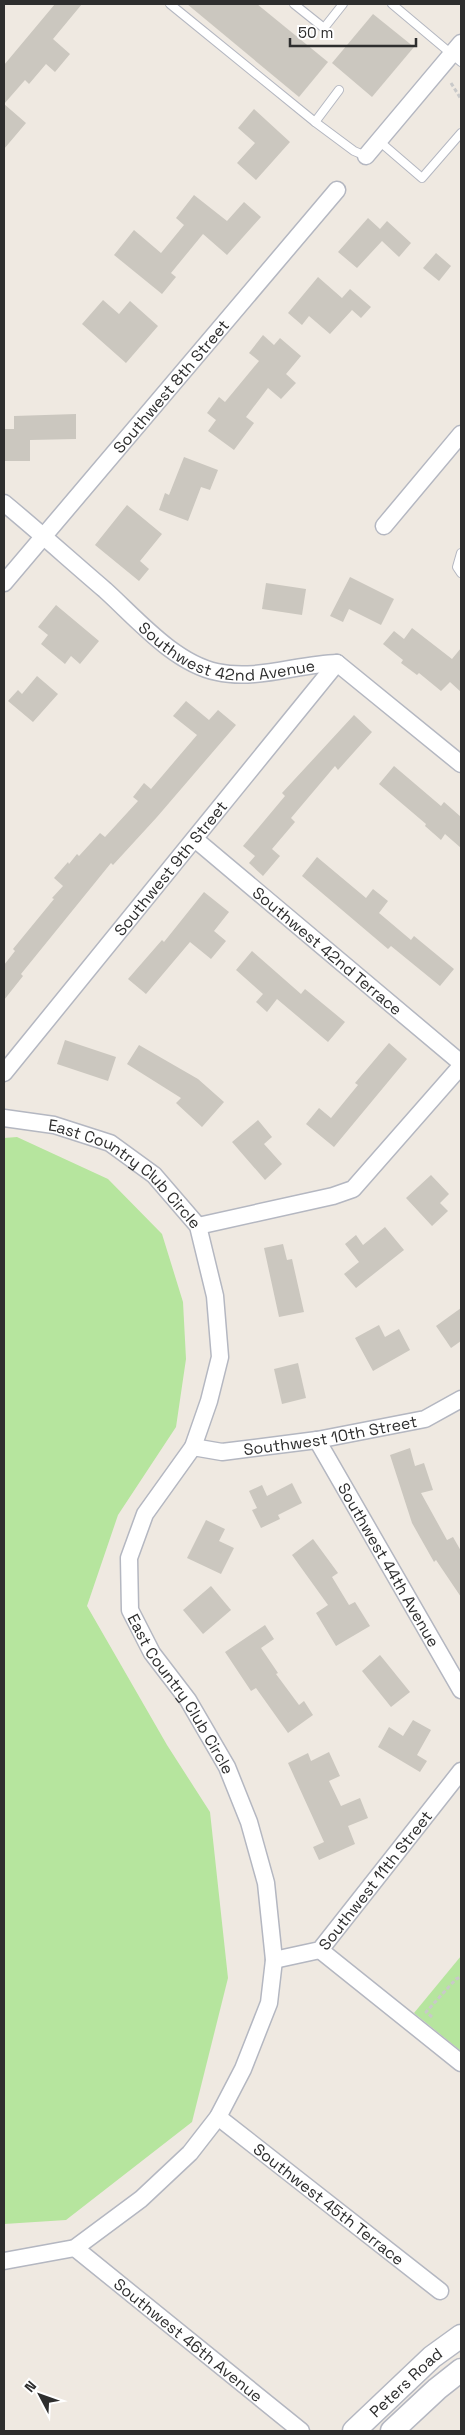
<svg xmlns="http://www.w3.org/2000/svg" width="465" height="2435" font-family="'Space Grotesk',sans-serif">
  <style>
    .green { fill: #b6e59e }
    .building { fill: #cbc7bf }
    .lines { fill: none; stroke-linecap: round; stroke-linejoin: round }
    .lane-casing { stroke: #b4b7c1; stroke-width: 10 }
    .street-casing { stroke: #b4b7c1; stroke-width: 19 }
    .secondary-casing { stroke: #b4b7c1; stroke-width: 25 }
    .path { stroke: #c9c9c9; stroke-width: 3; stroke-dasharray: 4 2.5; stroke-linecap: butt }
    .lane { stroke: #fff; stroke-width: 8 }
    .street { stroke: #fff; stroke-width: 16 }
    .secondary { stroke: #fff; stroke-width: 22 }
    .labels { text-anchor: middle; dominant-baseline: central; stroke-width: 4; stroke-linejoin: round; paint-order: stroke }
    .street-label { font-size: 16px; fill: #2e2e2e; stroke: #fff }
  </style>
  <rect width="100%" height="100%" fill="#efe9e1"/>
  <g class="green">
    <polygon points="17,1137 108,1179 162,1234 183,1302 186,1359 176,1427 118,1515 87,1606 167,1745 210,1812 228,1978 192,2122 66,2220 4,2224 4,1138"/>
    <polygon points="461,1956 461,2051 414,2013"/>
  </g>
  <g class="building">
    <polygon points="55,4 82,4 53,39 70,54 55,72 46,64 29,84 25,80 4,104 26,123 4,149 4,65"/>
    <polygon points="187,4 257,4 328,62 299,97"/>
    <polygon points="373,14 414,47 372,97 332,63"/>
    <polygon points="254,109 290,142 256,180 237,163 255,143 238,128"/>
    <polygon points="194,195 227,221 244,202 261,217 227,255 203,234 171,273 176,277 162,294 114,255 134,230 161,253 184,225 176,218"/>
    <polygon points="368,218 380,229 387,221 411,243 399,257 382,241 357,268 338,252"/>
    <polygon points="436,253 451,266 439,281 423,268"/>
    <polygon points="318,277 342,298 350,289 371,307 361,318 352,310 330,334 309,316 302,325 288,313"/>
    <polygon points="103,300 119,314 130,301 158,326 126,363 82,324"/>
    <polygon points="263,335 274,345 280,338 301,356 286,374 296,383 281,399 268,388 246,417 254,423 234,450 208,431 216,420 207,413 219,397 225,402 259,361 249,353"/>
    <polygon points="76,414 76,439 30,440 30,461 4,461 4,429 14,429 14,416"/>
    <polygon points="184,457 218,470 210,490 201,487 188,521 159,510 165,493 169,495"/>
    <polygon points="127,505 162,534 140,561 149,569 139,581 95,545"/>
    <polygon points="350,577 394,599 381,625 349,609 343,622 330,616"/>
    <polygon points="266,583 306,589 302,615 262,609"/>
    <polygon points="56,605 99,641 80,664 71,656 65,664 41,644 48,635 38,627"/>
    <polygon points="412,628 452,659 461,648 461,692 450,682 441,691 419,673 417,675 401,663 403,660 383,644 394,631 404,639"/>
    <polygon points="37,676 58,694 33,722 8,701 18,690 22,694"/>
    <polygon points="186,701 209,720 218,710 236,725 157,817 113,865 111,863 21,974 23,976 4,1000 4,965 15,951 13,949 54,899 52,898 63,886 54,878 68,862 69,864 77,854 79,856 100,833 105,837 138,801 133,797 144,783 151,789 197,735 173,716"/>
    <polygon points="354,715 372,732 338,770 335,766 291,818 295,822 272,849 280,856 263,876 249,863 255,856 243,846 285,796 282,793"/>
    <polygon points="394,766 441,806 444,802 461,817 461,848 445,834 441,840 425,826 426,824 379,784"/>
    <polygon points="317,857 366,898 373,889 388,901 379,913 411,940 414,936 454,969 440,986 391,946 388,949 302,876"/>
    <polygon points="204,892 229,912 214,931 226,941 211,959 190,942 146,994 128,979 162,940 164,942"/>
    <polygon points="252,951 301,994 305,989 345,1022 328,1042 277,999 267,1012 256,1002 263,994 236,970"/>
    <polygon points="65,1040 116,1057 108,1081 57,1064"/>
    <polygon points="389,1043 407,1059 334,1147 306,1124 319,1108 331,1118 358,1085 355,1083"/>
    <polygon points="139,1045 198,1079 224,1102 202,1127 176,1103 181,1098 127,1064"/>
    <polygon points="258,1120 272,1137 264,1144 282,1164 265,1180 232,1142"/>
    <polygon points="431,1175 449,1194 440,1203 448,1211 432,1226 406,1198"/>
    <polygon points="385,1227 404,1250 356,1288 344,1274 359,1262 345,1244 356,1235 363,1245"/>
    <polygon points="283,1244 287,1260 292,1259 304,1312 279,1317 264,1248"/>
    <polygon points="461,1308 461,1341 451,1348 436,1326"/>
    <polygon points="379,1325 385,1337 399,1329 410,1350 373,1371 355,1338"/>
    <polygon points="298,1363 306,1398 282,1404 274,1369"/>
    <polygon points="410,1448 415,1466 424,1463 433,1490 421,1493 447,1540 453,1537 461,1551 461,1597 436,1560 434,1562 412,1523 390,1455"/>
    <polygon points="292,1483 302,1503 278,1515 280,1519 261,1528 252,1510 257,1508 249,1491 262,1485 267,1496"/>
    <polygon points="206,1520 225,1529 219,1541 234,1548 221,1574 187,1558"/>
    <polygon points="313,1539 338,1573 332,1577 349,1605 355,1602 370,1626 336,1646 316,1613 328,1605 292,1555"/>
    <polygon points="211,1586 231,1610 203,1634 183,1610"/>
    <polygon points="265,1625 274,1639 261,1648 278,1673 276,1674 299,1705 304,1701 313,1715 288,1733 256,1688 251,1691 225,1652"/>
    <polygon points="380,1655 410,1692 391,1707 362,1671"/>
    <polygon points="413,1720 431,1730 417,1755 427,1761 420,1772 378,1747 389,1727 403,1736"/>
    <polygon points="329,1752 340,1776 329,1781 341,1806 360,1798 368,1818 348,1826 355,1844 319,1860 313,1847 324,1842 288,1763 308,1753 311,1761"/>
  </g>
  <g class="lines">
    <g class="lane-casing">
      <g id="lane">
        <polyline points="170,4 315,122 339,90"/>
        <polyline points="294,4 324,28 343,4"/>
        <polyline points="392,4 461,62"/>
        <polyline points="315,122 354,151 366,156"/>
        <polyline points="379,141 422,178 461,133"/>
        <polyline points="461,553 457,567 461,573"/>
      </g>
    </g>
    <g class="street-casing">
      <g id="street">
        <polyline points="366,156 461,43"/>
        <path id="s1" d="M4 503C38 531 71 561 105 590 136 618 174 663 217 672 256 681 298 664 337 663L461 764"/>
        <polyline points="384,526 461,434"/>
        <path id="s2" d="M4 583 337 190"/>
        <path id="s3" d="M196 840 461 1063"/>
        <path id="s4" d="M4 1073 337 663"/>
        <path id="s5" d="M4 1118 54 1125 110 1143 154 1175 198 1226 215 1296 220 1357 209 1401 193 1447 145 1514 129 1558 130 1610 152 1653 188 1700 227 1767 249 1822 266 1883 274 1960 269 2003 243 2069 218 2117 190 2153 141 2199 75 2248 4 2261"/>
        <polyline points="198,1226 333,1196 353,1189 461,1066"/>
        <path id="s6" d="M317 1440 461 1690"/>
        <path id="s7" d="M193 1447 222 1452 317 1440 425 1419 461 1399"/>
        <polyline points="320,1950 461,2063"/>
        <path id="s8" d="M274 1960 320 1950 461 1771"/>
        <path id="s9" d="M218 2117 440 2291"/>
        <path id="s10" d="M75 2248 301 2431"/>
      </g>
    </g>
    <g class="secondary-casing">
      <g id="secondary">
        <path id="s11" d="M354 2431 432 2357 461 2336"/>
        <polyline points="392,2431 437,2389 461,2370"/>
      </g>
    </g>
    <g class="path">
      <polyline points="451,83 461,99"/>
      <polyline points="432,2017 426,2012 456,1979 461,1977"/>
    </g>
    <use href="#lane" class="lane"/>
    <use href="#street" class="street"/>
    <use href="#secondary" class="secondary"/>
  </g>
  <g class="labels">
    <g class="street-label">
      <text stroke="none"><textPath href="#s2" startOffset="258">Southwest 8th Street</textPath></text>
      <text stroke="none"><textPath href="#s1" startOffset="278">Southwest 42nd Avenue</textPath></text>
      <text stroke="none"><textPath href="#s4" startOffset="264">Southwest 9th Street</textPath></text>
      <text stroke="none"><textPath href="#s3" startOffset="172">Southwest 42nd Terrace</textPath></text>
      <text stroke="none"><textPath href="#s5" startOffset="138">East Country Club Circle</textPath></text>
      <text stroke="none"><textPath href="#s7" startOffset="139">Southwest 10th Street</textPath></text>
      <text stroke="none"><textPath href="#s6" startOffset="144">Southwest 44th Avenue</textPath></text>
      <text stroke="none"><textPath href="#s5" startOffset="738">East Country Club Circle</textPath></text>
      <text stroke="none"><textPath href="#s8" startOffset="136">Southwest 11th Street</textPath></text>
      <text stroke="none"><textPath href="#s9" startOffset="141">Southwest 45th Terrace</textPath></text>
      <text stroke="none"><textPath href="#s10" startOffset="146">Southwest 46th Avenue</textPath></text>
      <text stroke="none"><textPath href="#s11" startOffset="71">Peters Road</textPath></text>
    </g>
  </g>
  <rect width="465" height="2435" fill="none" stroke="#2e2e2e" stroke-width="10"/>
  <g transform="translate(40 2395) rotate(311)" stroke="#ffffff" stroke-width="4" paint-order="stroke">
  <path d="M0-4L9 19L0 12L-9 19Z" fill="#2e2e2e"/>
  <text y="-8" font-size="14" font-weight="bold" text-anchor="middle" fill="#2e2e2e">N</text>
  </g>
  <path d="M290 38v8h126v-8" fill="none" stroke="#2e2e2e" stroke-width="2.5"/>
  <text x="298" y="38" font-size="15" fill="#2e2e2e" stroke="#ffffff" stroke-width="4" paint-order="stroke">50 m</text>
</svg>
